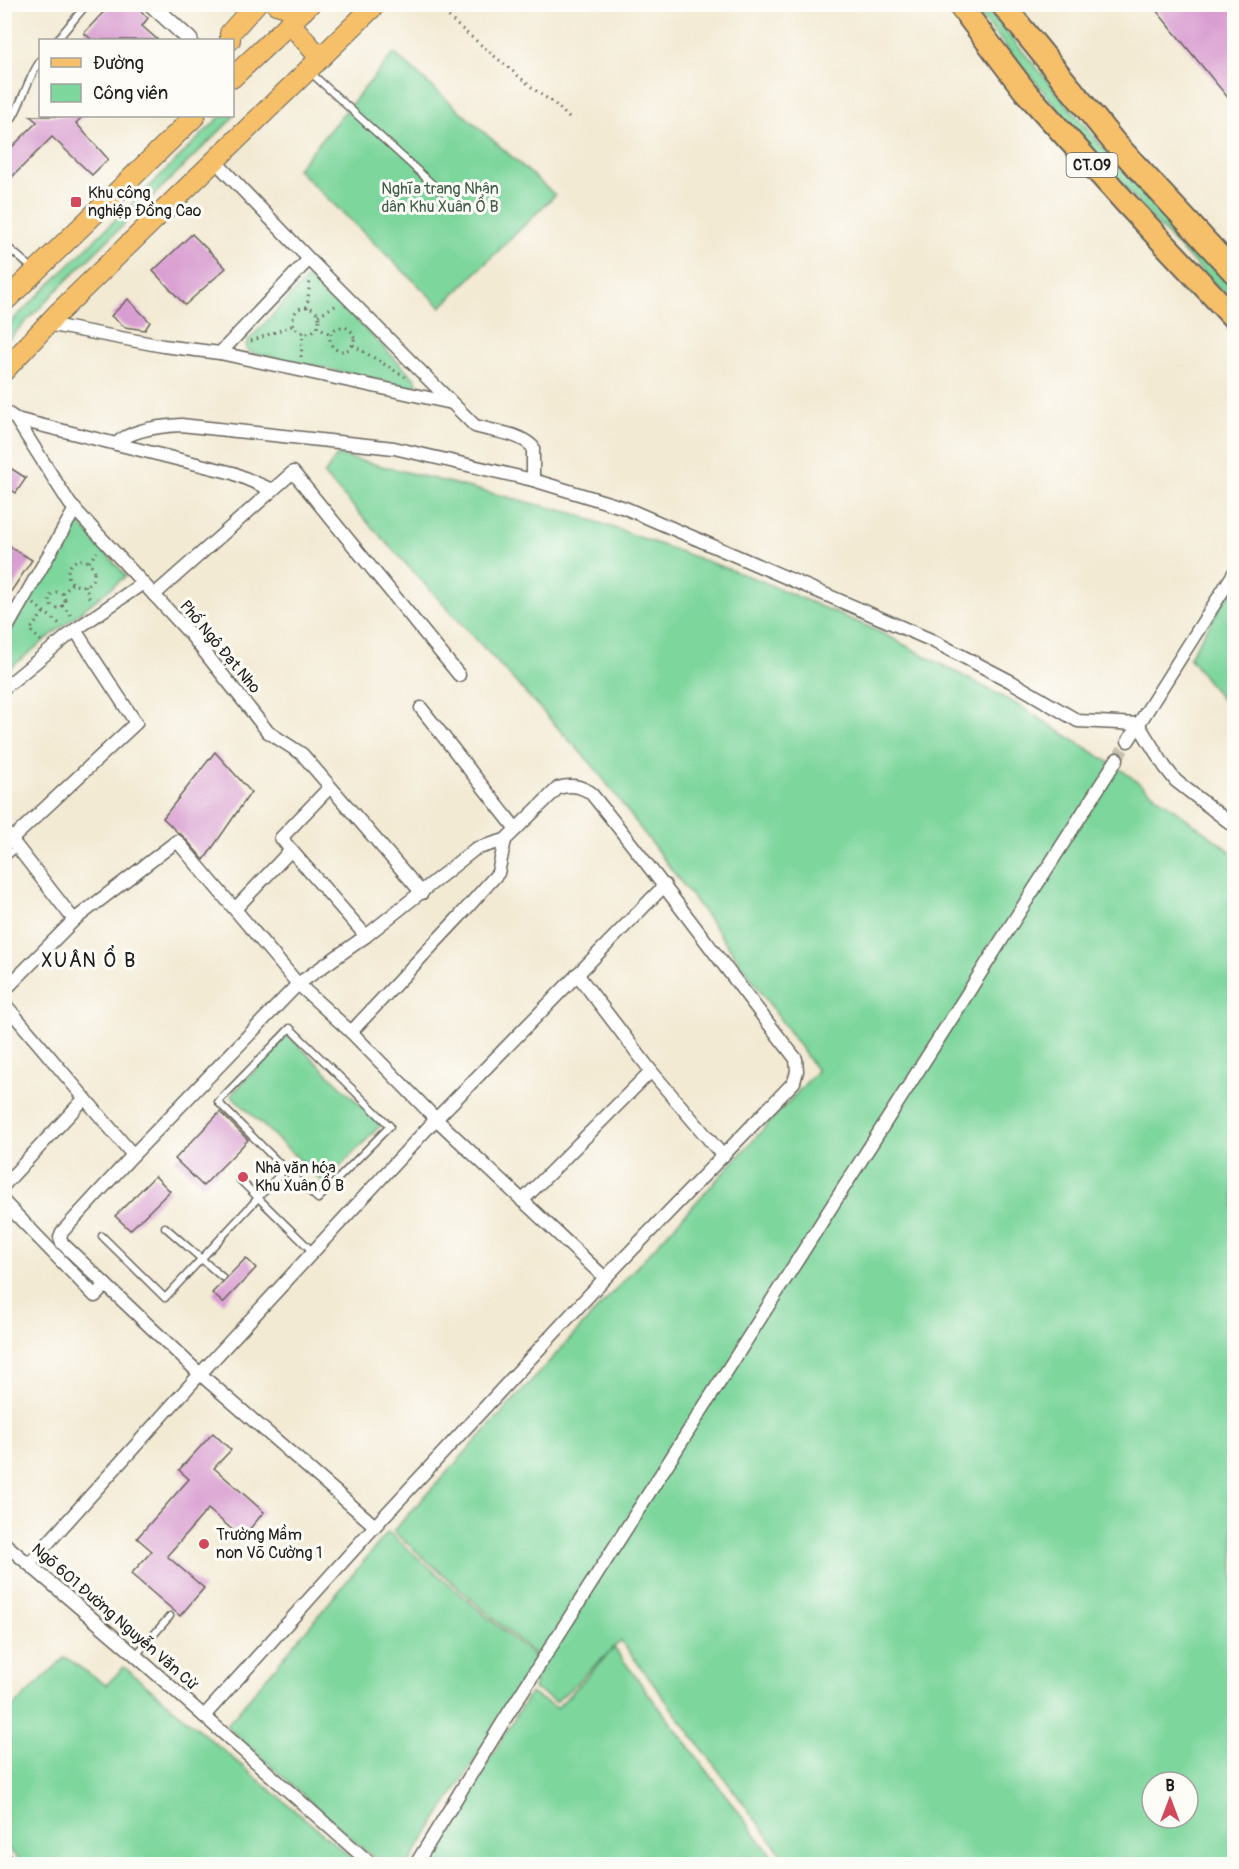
<svg xmlns="http://www.w3.org/2000/svg" width="1239" height="1869" font-family="Pangolin,sans-serif">
  <style>
    .green { fill: #7dd69c; stroke: #4c795c; stroke-width: 1.5; fill-rule: evenodd }
    .building { fill: #d99ed1 }
    .lines { fill: none; stroke-linecap: round; stroke-linejoin: round }
    .minor-tunnel { stroke: #c8c1af; stroke-width: 12; stroke-dasharray: 12 6; stroke-linecap: butt }
    .service-casing { stroke: #67645c; stroke-width: 9 }
    .minor-casing { stroke: #67645c; stroke-width: 15 }
    .tertiary-casing { stroke: #67645c; stroke-width: 18 }
    .primary-casing { stroke: #67645c; stroke-width: 22 }
    .motorway-casing { stroke: #67645c; stroke-width: 26 }
    .path { stroke: #67645c; stroke-width: 3; stroke-dasharray: 1.5 4.5; stroke-linecap: butt }
    .service { stroke: #fff; stroke-width: 6 }
    .minor { stroke: #fff; stroke-width: 12 }
    .tertiary { stroke: #fff; stroke-width: 15 }
    .primary { stroke: #f6c06b; stroke-width: 20 }
    .motorway { stroke: #f6c06b; stroke-width: 22 }
    .poi-dot { fill: #d1495b; stroke: #fdfcf7; stroke-width: 2 }
    .labels { text-anchor: middle; dominant-baseline: central; stroke-width: 6; stroke-linejoin: round; paint-order: stroke }
    .shield { fill: #fdfcf7; stroke: #605f5e; stroke-width: 1.5 }
    .shield-label { font-size: 15px; font-weight: bold; fill: #1c1c1c }
    .park-label { font-size: 16px; fill: #3e5d49; stroke: #fdfcf7 }
    .poi-label { font-size: 16px; fill: #1c1c1c; stroke: #fdfcf7; text-anchor: start }
    .street-label { font-size: 16px; fill: #1c1c1c; stroke: #fdfcf7 }
    .quarter-label { font-size: 20px; letter-spacing: 1.5px; fill: #1c1c1c; stroke: #fdfcf7 }
  </style>
  <rect width="100%" height="100%" fill="#fdfcf7"/>
  <filter id="ink" filterUnits="userSpaceOnUse"><feTurbulence type="fractalNoise" baseFrequency=".0167" numOctaves="2"/><feDisplacementMap in="SourceGraphic" scale="12" xChannelSelector="R" yChannelSelector="G"/><feConvolveMatrix kernelMatrix="1 2 1 2 8 2 1 2 1" color-interpolation-filters="sRGB"/></filter>
  <filter id="wash" filterUnits="userSpaceOnUse"><feTurbulence type="fractalNoise" baseFrequency=".008" numOctaves="4" result="noise"/><feDisplacementMap in="SourceGraphic" scale="24" xChannelSelector="R" yChannelSelector="G"/><feGaussianBlur stdDeviation="1.35" result="paint"/><feColorMatrix in="noise" values="0 0 0 0 0 0 0 0 0 0 0 0 0 0 0 0 0 1.4 0 .05"/><feComposite in="paint" operator="in"/></filter>
  <g filter="url(#wash)">
    <rect width="100%" height="100%" fill="#f3ead4"/>
    <g class="green">
      <path d="M972 5H984L1101 145 1234 291V304C1204 272 1171 241 1143 208 1085 141 1028 74 972 5Z"/>
      <polygon points="394,53 555,195 441,307 297,169"/>
      <path d="M233 114C234 118 231 120 229 122L66 281 5 343V328L221 116Z"/>
      <polygon points="311,274 415,379 417,382 415,388 252,353 246,349 247,342"/>
      <path d="M337 455 572 513 759 580 878 631 1018 705 1123 771 1234 854V1864H789L621 1641 556 1702 534 1689 540 1659 393 1531 817 1071 711 922 595 768 324 475ZM1152 1782H1188V1818H1152Z"/>
      <polygon points="76,524 80,524 126,576 5,672 5,640 71,526"/>
      <polygon points="1234,586 1234,716 1189,657"/>
      <polygon points="288,1035 381,1125 324,1183 231,1095"/>
      <polygon points="388,1532 539,1661 408,1864 380,1864 226,1726"/>
      <polygon points="614,1648 778,1864 425,1864 530,1693 557,1708"/>
      <polygon points="65,1657 106,1685 124,1667 359,1864 24,1864 5,1846 5,1721 6,1714"/>
    </g>
    <g id="blocks">
      <g class="building">
        <polygon points="111,4 134,4 148,18 142,26 158,40 92,40 84,33"/>
        <polygon points="1151,4 1234,4 1234,105"/>
        <polygon points="30,116 83,116 76,123 108,159 92,175 52,137 4,185 4,155 37,122"/>
        <polygon points="192,234 226,268 185,305 153,271"/>
        <polygon points="128,299 150,322 145,330 125,327 111,316"/>
        <polygon points="4,464 26,478 16,493 4,485"/>
        <polygon points="4,543 32,560 4,602"/>
        <polygon points="215,752 251,792 204,860 183,836 178,833 163,818"/>
        <polygon points="220,1112 248,1140 203,1186 175,1159"/>
        <polygon points="155,1176 170,1191 130,1230 115,1216"/>
        <polygon points="246,1258 256,1268 223,1303 212,1293"/>
        <polygon points="213,1433 231,1450 214,1468 264,1512 242,1538 208,1509 167,1556 204,1588 180,1616 131,1574 152,1551 137,1538 189,1479 179,1470"/>
      </g>
    </g>
  </g>
  <g filter="url(#ink)">
    <use href="#blocks" fill-opacity="0" stroke="#67645c" stroke-width="1.5"/>
    <g class="lines">
      <polyline class="minor-tunnel" points="1117,759 1128,741"/>
      <g class="service-casing">
        <g id="service">
          <polyline points="57,40 87,4"/>
          <polyline points="310,72 440,191"/>
          <path d="M4 131C21 110 25 82 40 61"/>
          <polyline points="1232,138 1234,136"/>
          <polyline points="4,244 33,269"/>
          <polyline points="4,859 18,846"/>
          <polyline points="240,1180 314,1253"/>
          <polyline points="165,1227 222,1277"/>
          <polyline points="102,1236 165,1298 285,1169 218,1102 290,1028 390,1126 318,1199 285,1169"/>
          <polyline points="136,1655 170,1616"/>
        </g>
      </g>
      <g class="minor-casing">
        <g id="minor">
          <polyline points="47,324 163,346 220,353 452,403"/>
          <polyline points="220,353 309,259"/>
          <polyline points="4,411 16,419 70,504 191,635 268,732 302,754 422,893"/>
          <polyline points="16,419 233,473 272,490"/>
          <path d="M116 444C131 429 161 426 181 425L394 448 533 480V447C518 432 494 432 475 426L309 259 215 161"/>
          <polyline points="533,480 625,508 931,640 1010,681 1078,721 1138,724 1165,767 1176,781 1234,826"/>
          <polyline points="154,595 293,472 459,675"/>
          <polyline points="75,630 143,583"/>
          <polyline points="4,633 75,509"/>
          <polyline points="4,688 75,630 136,723 12,839"/>
          <polyline points="421,708 516,829"/>
          <polyline points="1128,741 1234,573"/>
          <polyline points="4,830 74,920"/>
          <polyline points="291,850 281,838 330,787"/>
          <polyline points="235,909 291,850 366,936"/>
          <polyline points="577,974 651,1071 723,1156"/>
          <polyline points="4,991 74,920 177,841 298,984 351,1032 436,1119 605,1278"/>
          <polyline points="4,1003 133,1155"/>
          <polyline points="351,1032 459,917 498,873 505,840"/>
          <polyline points="4,1185 84,1099"/>
          <polyline points="522,1201 651,1071"/>
          <polyline points="4,1202 95,1296 106,1285 200,1374 375,1526"/>
          <path d="M106 1285 62 1243 60 1237 62 1232 133 1155 298 984 366 936 475 849 505 840 558 788C571 784 579 786 590 792 661 879 726 970 796 1059L797 1071 794 1082 605 1278 375 1526 204 1716"/>
          <polyline points="4,1543 135,1655 371,1864"/>
          <polyline points="30,1563 200,1374 436,1119 665,885"/>
          <polyline points="4,1858 11,1864"/>
          <polyline points="416,1864 508,1714 1117,759"/>
        </g>
      </g>
      <g class="tertiary-casing">
        <polyline id="tertiary" points="151,4 190,40"/>
      </g>
      <g class="primary-casing">
        <g id="primary">
          <polyline points="276,4 303,11"/>
          <polyline points="290,23 320,58"/>
          <polyline points="230,40 230,33 256,4"/>
          <polyline points="232,78 310,4"/>
          <polyline points="4,302 195,116"/>
          <polyline points="4,371 55,316 376,4"/>
        </g>
      </g>
      <g class="motorway-casing">
        <g id="motorway">
          <polyline points="959,4 1025,91 1127,204 1234,318"/>
          <polyline points="1002,4 1114,142 1234,272"/>
        </g>
      </g>
      <g class="path">
        <polyline points="436,4 456,24 540,94 553,102 569,118"/>
        <circle cx="306" cy="320" r="13"/>
        <polyline points="307,308 310,280"/>
        <polyline points="318,315 337,305"/>
        <polyline points="317,326 330,334"/>
        <circle cx="342" cy="339" r="12"/>
        <polyline points="251,341 294,325"/>
        <polyline points="353,345 405,377"/>
        <polyline points="301,357 303,332"/>
        <circle cx="81" cy="573" r="13"/>
        <polyline points="89,562 97,552"/>
        <polyline points="85,585 90,600"/>
        <circle cx="57" cy="600" r="8"/>
        <polyline points="63,594 72,583"/>
        <polyline points="34,604 61,625"/>
        <polyline points="62,605 71,616"/>
        <polyline points="41,641 30,630 44,612"/>
      </g>
      <use href="#service" class="service"/>
      <use href="#minor" class="minor"/>
      <use href="#tertiary" class="tertiary"/>
      <use href="#primary" class="primary"/>
      <use href="#motorway" class="motorway"/>
    </g>
  </g>
  <g class="poi-dot">
    <rect x="70" y="196" width="12" height="12" rx="3"/>
    <circle cx="243" cy="1177" r="6"/>
    <circle cx="204" cy="1544" r="6"/>
  </g>
  <g class="labels">
    <rect class="shield" x="1066.5" y="153" width="51" height="24" rx="4.5"/>
    <g class="shield-label">
      <text x="1092" y="165">CT.09</text>
    </g>
    <g class="park-label">
      <text x="440" y="189">Nghĩa trang Nhân<tspan x="440" dy="18">dân Khu Xuân Ổ B</tspan></text>
    </g>
    <g class="poi-label">
      <text x="88" y="193">Khu công<tspan x="88" dy="18">nghiệp Đồng Cao</tspan></text>
      <text x="255" y="1168">Nhà văn hóa<tspan x="255" dy="18">Khu Xuân Ổ B</tspan></text>
      <text x="216" y="1535">Trường Mầm<tspan x="216" dy="18">non Võ Cường 1</tspan></text>
    </g>
    <g class="street-label">
      <text transform="translate(220 647) rotate(50)">Phố Ngô Đạt Nho</text>
      <text transform="translate(115 1617) rotate(41)">Ngõ 601 Đường Nguyễn Văn Cừ</text>
    </g>
    <g class="quarter-label">
      <text x="89" y="960">XUÂN Ổ B</text>
    </g>
  </g>
  <rect width="1239" height="1869" fill="none" stroke="#fdfcf7" stroke-width="24"/>
  <rect x="39" y="39" width="195" height="78" fill="#fdfcf7" stroke="#a3a29f" stroke-width="1.5"/>
  <rect x="51" y="58" width="30" height="9" fill="#f6c06b" stroke="#a3a29f" stroke-width="1.5"/>
  <text x="93" y="69" font-size="18" fill="#1c1c1c">Đường</text>
  <rect x="51" y="84" width="30" height="18" fill="#7dd69c" stroke="#a3a29f" stroke-width="1.5"/>
  <text x="93" y="99" font-size="18" fill="#1c1c1c">Công viên</text>
  <g transform="translate(1170 1800)"><circle r="28" fill="#fdfcf7" stroke="#a3a29f" stroke-width="1.5"/>
  <path d="M0-4.5L10 22L0 15L-10 22Z" fill="#d1495b"/>
  <text y="-9" font-size="16" font-weight="bold" text-anchor="middle" fill="#1c1c1c">B</text>
  </g>
</svg>
